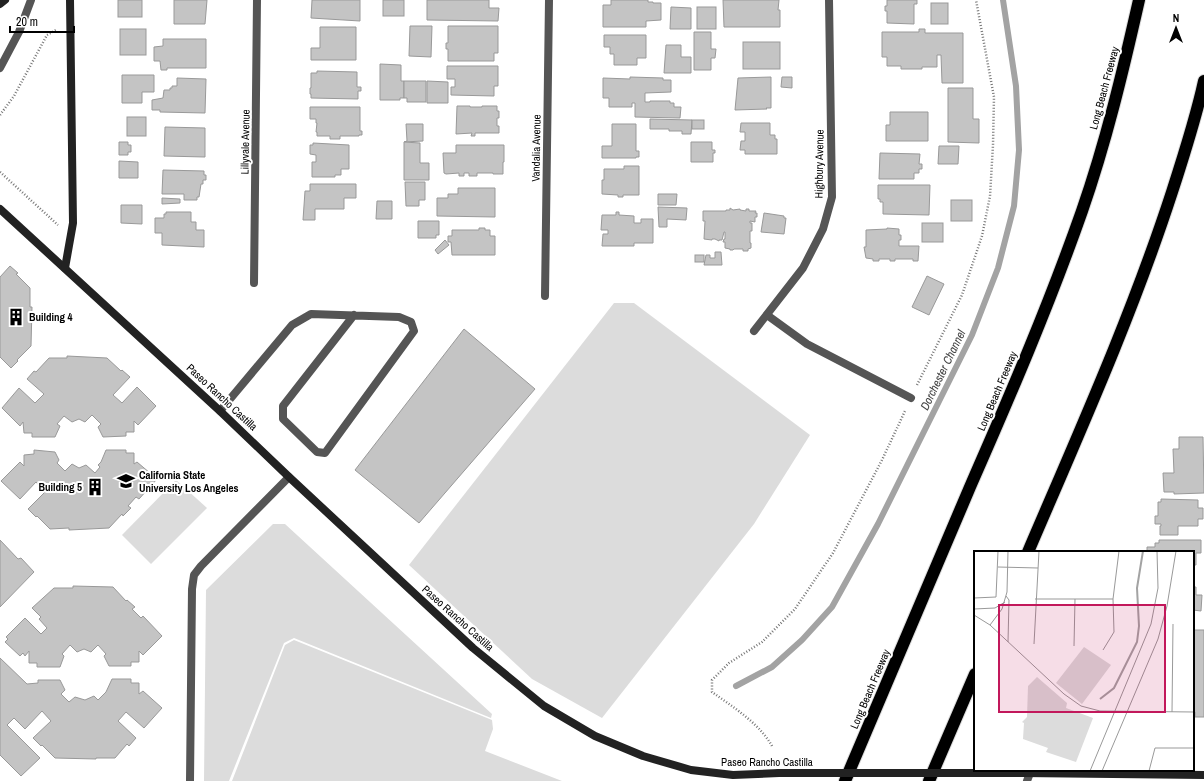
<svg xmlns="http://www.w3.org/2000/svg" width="1204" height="781" font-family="'Archivo Narrow',sans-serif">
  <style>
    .green { fill: #dcdcdc }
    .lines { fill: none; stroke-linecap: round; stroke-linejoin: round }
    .stream { stroke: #a3a3a3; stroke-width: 6 }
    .building { fill: #c4c4c4; stroke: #999 }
    .highway-casing { stroke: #dbdbdb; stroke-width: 14 }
    .path { stroke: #777; stroke-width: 2.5; stroke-dasharray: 1 2; stroke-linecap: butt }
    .lane { stroke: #555; stroke-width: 8 }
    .street { stroke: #555; stroke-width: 8 }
    .secondary { stroke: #222; stroke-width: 8 }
    .highway { stroke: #000; stroke-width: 12 }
    .secondary-bridge { stroke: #222; stroke-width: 8 }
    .labels { text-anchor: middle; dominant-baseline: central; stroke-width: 4; stroke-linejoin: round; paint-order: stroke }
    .street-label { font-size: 11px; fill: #000; stroke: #fff }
    .poi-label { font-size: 11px; font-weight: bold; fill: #000; stroke: #fff; text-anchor: start }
    .water-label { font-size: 12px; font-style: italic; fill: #444; stroke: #fff }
    .inset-river { fill: none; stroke: #a3a3a3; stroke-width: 2 }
    .inset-road { fill: none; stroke: #999; stroke-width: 1 }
    .view { fill: #c2185b; fill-opacity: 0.15; stroke: #c2185b; stroke-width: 2 }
    .inset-edge { fill: none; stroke: #000; stroke-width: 2 }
  </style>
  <rect width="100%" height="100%" fill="#fff"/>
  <g class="green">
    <polygon points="614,303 634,303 810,435 754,524 602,718 532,679 409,565"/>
    <polygon points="176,480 207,508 151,564 122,535"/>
    <polygon points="273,524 285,524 492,714 491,718 294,638 284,643 229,781 204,781 206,590"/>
    <polygon points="294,640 492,720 493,729 485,751 562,781 232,781 285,645"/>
  </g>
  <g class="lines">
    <polyline class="stream" points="736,686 772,667 802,640 832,607 878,524 972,335 998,268 1014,206 1019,150 1016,86 1003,0"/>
  </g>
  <g class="building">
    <rect x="118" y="0" width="24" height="17"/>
    <polygon points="174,0 207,0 205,24 174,24"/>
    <polygon points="312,0 360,0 360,21 311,18"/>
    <rect x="383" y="0" width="21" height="16"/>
    <polygon points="427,0 489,0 489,8 499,8 498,21 427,20"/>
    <polygon points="611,0 648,0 648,2 653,2 653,3 661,3 661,20 646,21 646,27 603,27 603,5 611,5"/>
    <polygon points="723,0 779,0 778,10 780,10 780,27 724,27"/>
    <polygon points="887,0 917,0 917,4 914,4 914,24 887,23 887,11 885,11 885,6 887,6"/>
    <rect x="931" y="3" width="17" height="21"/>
    <polygon points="671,7 691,8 691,29 670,29"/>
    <rect x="697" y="7" width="19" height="22"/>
    <polygon points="410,26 432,26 431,57 409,56"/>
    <polygon points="448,26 498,26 498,53 494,53 494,61 448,61 448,49 446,49 446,43 448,43"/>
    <polygon points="320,27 356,27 356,60 311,60 311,48 320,48"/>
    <rect x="120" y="29" width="26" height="26"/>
    <polygon points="919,29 925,29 925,33 963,33 963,83 942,83 941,55 937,55 937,67 922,67 922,69 901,69 901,66 887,66 887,57 882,57 882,32 919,32"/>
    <polygon points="694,32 711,32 711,49 716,49 715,58 711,58 711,70 694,70"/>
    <polygon points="604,35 646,35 646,58 637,58 637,65 614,65 614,54 610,54 610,47 604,47"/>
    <polygon points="163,39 206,39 206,68 167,68 167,70 161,70 160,61 154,61 154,47 163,46"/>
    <rect x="743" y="42" width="37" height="27"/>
    <polygon points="666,45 681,45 681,57 691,57 691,73 664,73"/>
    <polygon points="380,64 401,65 401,81 404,81 404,98 400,98 400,100 380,100"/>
    <polygon points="447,66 498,66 498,86 494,86 494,96 451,95 451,87 455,87 455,79 447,79"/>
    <polygon points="317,71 357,72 357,87 361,87 361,91 358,91 358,99 311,98 311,94 310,94 310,88 311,88 311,73 317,73"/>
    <polygon points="122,75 154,75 154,92 142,92 142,103 122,103"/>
    <polygon points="630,77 663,78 663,80 671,80 671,92 645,93 645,102 650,102 650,101 670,101 670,103 674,103 674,107 681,107 680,118 635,117 635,103 632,103 632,107 609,107 609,98 603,98 603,78 630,79"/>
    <polygon points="771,77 771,108 766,108 767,109 735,110 738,78"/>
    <polygon points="782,77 792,77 792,88 781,87"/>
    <polygon points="177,78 206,79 205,113 160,112 160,110 152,110 152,100 163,98 164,90 170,90 170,88 172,88 172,86 177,86"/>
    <polygon points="404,81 426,81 426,102 407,102 407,98 404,98"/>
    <polygon points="427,81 448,82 448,103 427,103"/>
    <polygon points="948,88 973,88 973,119 979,119 979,143 948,142"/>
    <polygon points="457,106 470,106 470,107 482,107 482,106 497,106 497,111 499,111 499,118 497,118 497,126 499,126 499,133 475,133 475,136 471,136 472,133 456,134"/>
    <polygon points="310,107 360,107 360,131 362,131 362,135 359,135 359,136 340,136 340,139 330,139 330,136 317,136 317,132 316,132 317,123 316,123 316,119 310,119"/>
    <polygon points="890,112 928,112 928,141 886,141 886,125 890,125"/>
    <rect x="127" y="117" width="19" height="19"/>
    <polygon points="650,119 692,120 691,134 682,134 682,131 669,131 669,129 650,129"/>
    <rect x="692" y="120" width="12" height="9"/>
    <polygon points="741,123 770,123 770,135 775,135 775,139 777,139 777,154 745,154 745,150 740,150 741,141 745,141 745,132 740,132"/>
    <polygon points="406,124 423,124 423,141 404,142 407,141"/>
    <polygon points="612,124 636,124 636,151 639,151 639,157 636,157 636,158 602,158 602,146 612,146"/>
    <polygon points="165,127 205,128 205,157 164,156"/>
    <polygon points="119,142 128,142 128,145 131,145 131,152 128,152 128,155 119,155"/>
    <polygon points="404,142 420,143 420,163 429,163 429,180 404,180"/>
    <polygon points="691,142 712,142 712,150 715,150 715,153 713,153 713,162 691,162"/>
    <polygon points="313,143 349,145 349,169 341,169 341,175 335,175 335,177 312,177 312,162 316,162 316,155 310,154 310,145 313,145"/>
    <polygon points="456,145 504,145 504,162 503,162 503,174 493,174 493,173 477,173 477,176 469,176 469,173 464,173 464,176 459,176 459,173 446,174 444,173 443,153 456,153"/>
    <polygon points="939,146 959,146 958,164 938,164"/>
    <polygon points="880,153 920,154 919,164 922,164 922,169 919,169 919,173 914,173 914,179 879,179"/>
    <polygon points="119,161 138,162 138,178 119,178"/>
    <polygon points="624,166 639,166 639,195 623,195 623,197 618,197 618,195 602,194 602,180 604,180 604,169 624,169"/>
    <polygon points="163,170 204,171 204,175 206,175 206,180 203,180 203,184 201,184 199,197 197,197 197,200 184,200 184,194 162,194"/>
    <polygon points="405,182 425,182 425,200 419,200 419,206 406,206"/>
    <polygon points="310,184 356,184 356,198 344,198 344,209 315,209 315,220 303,220 305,191 310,191"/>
    <polygon points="878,185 930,185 929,215 883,214 883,202 880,202 880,199 878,199"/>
    <polygon points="458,188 495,188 495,217 437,216 437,198 448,198 448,194 458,194"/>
    <polygon points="658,194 677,194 676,205 658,205"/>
    <polygon points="162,198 180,199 180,203 162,204"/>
    <rect x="951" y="200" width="21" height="21"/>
    <polygon points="377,201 392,201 392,219 376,219"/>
    <polygon points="121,205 142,205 142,224 121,223"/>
    <polygon points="658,207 687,208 686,220 667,219 667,227 659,227"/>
    <polygon points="730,208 733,210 740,209 740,210 746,211 746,209 749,209 749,211 756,211 755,213 757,213 757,217 755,217 755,222 750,221 750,223 752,223 752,231 750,231 750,243 751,243 751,248 748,249 748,251 743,251 743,249 734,249 733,250 730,250 730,249 725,248 725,242 723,242 724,239 725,239 725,232 724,232 722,240 719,240 719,241 715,239 712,239 712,240 704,239 705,221 703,221 703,211 726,211 726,210 730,210"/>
    <polygon points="166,212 191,212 191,222 196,222 196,230 204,230 204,247 162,245 162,233 155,233 155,218 164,218 164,214 166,214"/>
    <polygon points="616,212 619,212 619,215 634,216 634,223 641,223 641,219 653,219 653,243 634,243 634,246 602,246 603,234 608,234 608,230 601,230 602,215 616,215"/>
    <polygon points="764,213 784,216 784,218 786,218 784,234 761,232"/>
    <polygon points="418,221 439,221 439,235 436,235 436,238 418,238"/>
    <rect x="922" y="223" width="21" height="19"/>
    <polygon points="479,228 485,228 485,230 490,230 490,236 495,236 495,255 452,255 451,242 448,242 448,236 452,236 452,230 479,230"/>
    <polygon points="887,228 899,229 899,235 901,235 901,240 899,240 899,246 919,246 918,261 913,261 913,259 895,259 895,261 890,261 890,259 879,259 879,261 873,261 873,259 866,258 864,247 866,247 866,230 887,229"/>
    <polygon points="445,240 449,245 438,254 435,250"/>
    <polygon points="715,252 721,252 722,265 704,265 706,255 710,255 710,258 715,258"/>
    <rect x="695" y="255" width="9" height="7"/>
    <polygon points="10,266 18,273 16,274 30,288 30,307 32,307 31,346 17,360 18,361 11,368 0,357 0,277"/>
    <polygon points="927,276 944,284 929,315 912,307"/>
    <polygon points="464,329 535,389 419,523 355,470"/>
    <polygon points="67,356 107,358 121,371 122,370 130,377 113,395 122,403 137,387 156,406 138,425 134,421 134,432 126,432 126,436 103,437 98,427 101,424 92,415 85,422 79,419 72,422 64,416 57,424 60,426 55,437 32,437 32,433 24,433 23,422 20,426 2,408 19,388 35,403 44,394 27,379 34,371 36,372 49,358 67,358"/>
    <polygon points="1179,437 1203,437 1204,493 1174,494 1174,492 1164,492 1163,473 1174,473 1173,449 1179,449"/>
    <polygon points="34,450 55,452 59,460 57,463 65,471 72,464 79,468 86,465 95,473 100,467 98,465 101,462 106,450 126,450 126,453 134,453 134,464 137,462 157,479 139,499 136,497 128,506 131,508 123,516 122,514 109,528 69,530 69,528 50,529 37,516 36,517 28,509 45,492 36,482 20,499 1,481 20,462 24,466 24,455 34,454"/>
    <polygon points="1161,499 1198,500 1198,508 1203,508 1203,519 1198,519 1198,526 1178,526 1178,535 1160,535 1160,526 1161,526 1161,524 1155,524 1155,516 1158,516 1158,502 1161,502"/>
    <polygon points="0,540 18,559 21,558 34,572 0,607"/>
    <polygon points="1159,540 1201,540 1201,553 1196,553 1196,565 1193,565 1193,552 1147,552 1147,547 1155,547 1155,543 1159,543"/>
    <polygon points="73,586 113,587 126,601 127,600 135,607 132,609 141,618 143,616 162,636 143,655 139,651 139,662 131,662 131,666 109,666 104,656 106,654 98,645 91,652 84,649 77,652 70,645 62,654 64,656 60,667 37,667 37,663 29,663 29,651 25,656 23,653 20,656 5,642 8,639 6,637 25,618 41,634 47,628 39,619 41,617 32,608 54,588 73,588"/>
    <polygon points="1193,587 1196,587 1196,595 1202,595 1201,611 1193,610"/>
    <polygon points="1193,630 1204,630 1204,717 1195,717 1195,712 1193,712"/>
    <polygon points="0,658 27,684 38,683 38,680 60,680 65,690 61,694 69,702 75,697 85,700 94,696 98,700 106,692 112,679 131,679 131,683 139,683 139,694 143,691 162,708 144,728 126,712 118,721 136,738 129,746 127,744 115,758 96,758 96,759 55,758 42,745 41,746 33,738 51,721 42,711 25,729 14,718 7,725 40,758 21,776 0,755"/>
  </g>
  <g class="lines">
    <g class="highway-casing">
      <g id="highway">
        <path d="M1028 552C1079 433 1132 315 1172 192 1184 155 1196 118 1204 81"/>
        <path d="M845 781C887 683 928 585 970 487 1010 396 1049 305 1082 211 1106 142 1123 71 1139 0"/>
        <polyline points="929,781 975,674"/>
      </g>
    </g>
    <g class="path">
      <polyline points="0,115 14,96 47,35 56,30"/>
      <polyline points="0,172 58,225"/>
      <polyline points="917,385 962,295 982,236 990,196 993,145 994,97 976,0"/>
      <path d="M772 746C759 723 733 707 712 692V680L729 663 762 642 795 609 833 553 882 460 905 411"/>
    </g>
    <g class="lane">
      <polyline points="767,315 807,344 911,398"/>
      <polyline points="220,411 292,325 311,314 399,317 411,322 414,331 325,453 317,452 283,419 283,406 354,315"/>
      <polyline points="190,781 192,589 194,575 201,566 289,477"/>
      <polyline points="1027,781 1030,773"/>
    </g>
    <g class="street">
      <polyline points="0,68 19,32 31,0"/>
      <polyline points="254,283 257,0"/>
      <polyline points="545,296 549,0"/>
      <polyline points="754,331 803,268 823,229 832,197 829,0"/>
    </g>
    <g class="secondary">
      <polyline points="0,4 5,0"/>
      <polyline points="0,209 220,411 289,477 473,648 544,706 595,736 643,756 691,770 733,775 779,773"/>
      <polyline points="65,268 73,223 70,0"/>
      <polyline points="1022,773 1204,775"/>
    </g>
    <use href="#highway" class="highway"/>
    <polyline class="secondary-bridge" points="779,773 1022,773"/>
  </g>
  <defs>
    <g id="building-bare" transform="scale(1.38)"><path d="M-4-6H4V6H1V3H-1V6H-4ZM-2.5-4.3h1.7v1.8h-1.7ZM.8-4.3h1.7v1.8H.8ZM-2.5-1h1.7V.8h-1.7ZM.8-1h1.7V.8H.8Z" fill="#000" stroke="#fff" stroke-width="2.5" paint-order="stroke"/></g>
    <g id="university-bare" transform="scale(1.38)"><path d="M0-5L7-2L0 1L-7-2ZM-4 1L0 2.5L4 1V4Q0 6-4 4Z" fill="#000" stroke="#fff" stroke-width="2.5" paint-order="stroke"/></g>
  </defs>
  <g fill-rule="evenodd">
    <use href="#building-bare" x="16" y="317"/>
    <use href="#university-bare" x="126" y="481"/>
    <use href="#building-bare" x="95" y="487"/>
  </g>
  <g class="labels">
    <g class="street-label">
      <text transform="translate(1104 88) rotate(-75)">Long Beach Freeway</text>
      <text transform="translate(245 142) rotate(-89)">Lillyvale Avenue</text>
      <text transform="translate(536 148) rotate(-89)">Vandalia Avenue</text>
      <text transform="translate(819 164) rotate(-89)">Highbury Avenue</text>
      <text transform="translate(997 391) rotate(-67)">Long Beach Freeway</text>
      <text transform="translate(222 397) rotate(43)">Paseo Rancho Castilla</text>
      <text transform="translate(458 618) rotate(42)">Paseo Rancho Castilla</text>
      <text transform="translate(870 689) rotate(-67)">Long Beach Freeway</text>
      <text x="767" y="762">Paseo Rancho Castilla</text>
    </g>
    <g class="poi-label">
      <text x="29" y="317">Building 4</text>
      <text x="139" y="475">California State<tspan x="139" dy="13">University Los Angeles</tspan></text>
      <text x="82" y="487" text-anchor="end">Building 5</text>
    </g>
    <g class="water-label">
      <text transform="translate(943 370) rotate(-64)">Dorchester Channel</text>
    </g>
  </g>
  <g transform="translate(974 551)">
    <rect width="220" height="220" fill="#fff"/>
    <path d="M110 96 137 114 108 153 82 132ZM63 126 93 152 92 157 119 167 102 211 72 201 74 197 49 188 50 172 48 171 53 166 54 135Z" fill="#dcdcdc"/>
    <path class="inset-river" d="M126 148 140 137 163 91 165 75 163 37 169 0"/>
    <path class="inset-road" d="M24 16 64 17M32 45 35 49 34 91M0 47 22 46 24 0M61 48H139M0 58 21 57 31 51M0 64 16 74 90 143 107 155 126 160 220 161M16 74 28 58 33 41 34 0M60 93 65 0M100 95 101 48M129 99 140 81 139 48 145 0M198 161 199 73M116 220 177 73 184 37 183 0M128 220 184 88 193 55 202 0M175 220 181 197H220"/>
    <path class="view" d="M25 54H191V161H25Z"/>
    <rect width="220" height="220" class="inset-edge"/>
  </g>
  <g transform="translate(1176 28)" stroke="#ffffff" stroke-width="3" paint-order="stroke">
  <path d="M0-3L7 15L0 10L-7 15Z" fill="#000000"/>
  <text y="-6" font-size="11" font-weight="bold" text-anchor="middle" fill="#000000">N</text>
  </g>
  <path d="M10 26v6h64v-6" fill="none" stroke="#000000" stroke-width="2"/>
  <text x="16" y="26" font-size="12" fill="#000000" stroke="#ffffff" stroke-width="3" paint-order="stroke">20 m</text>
</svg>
